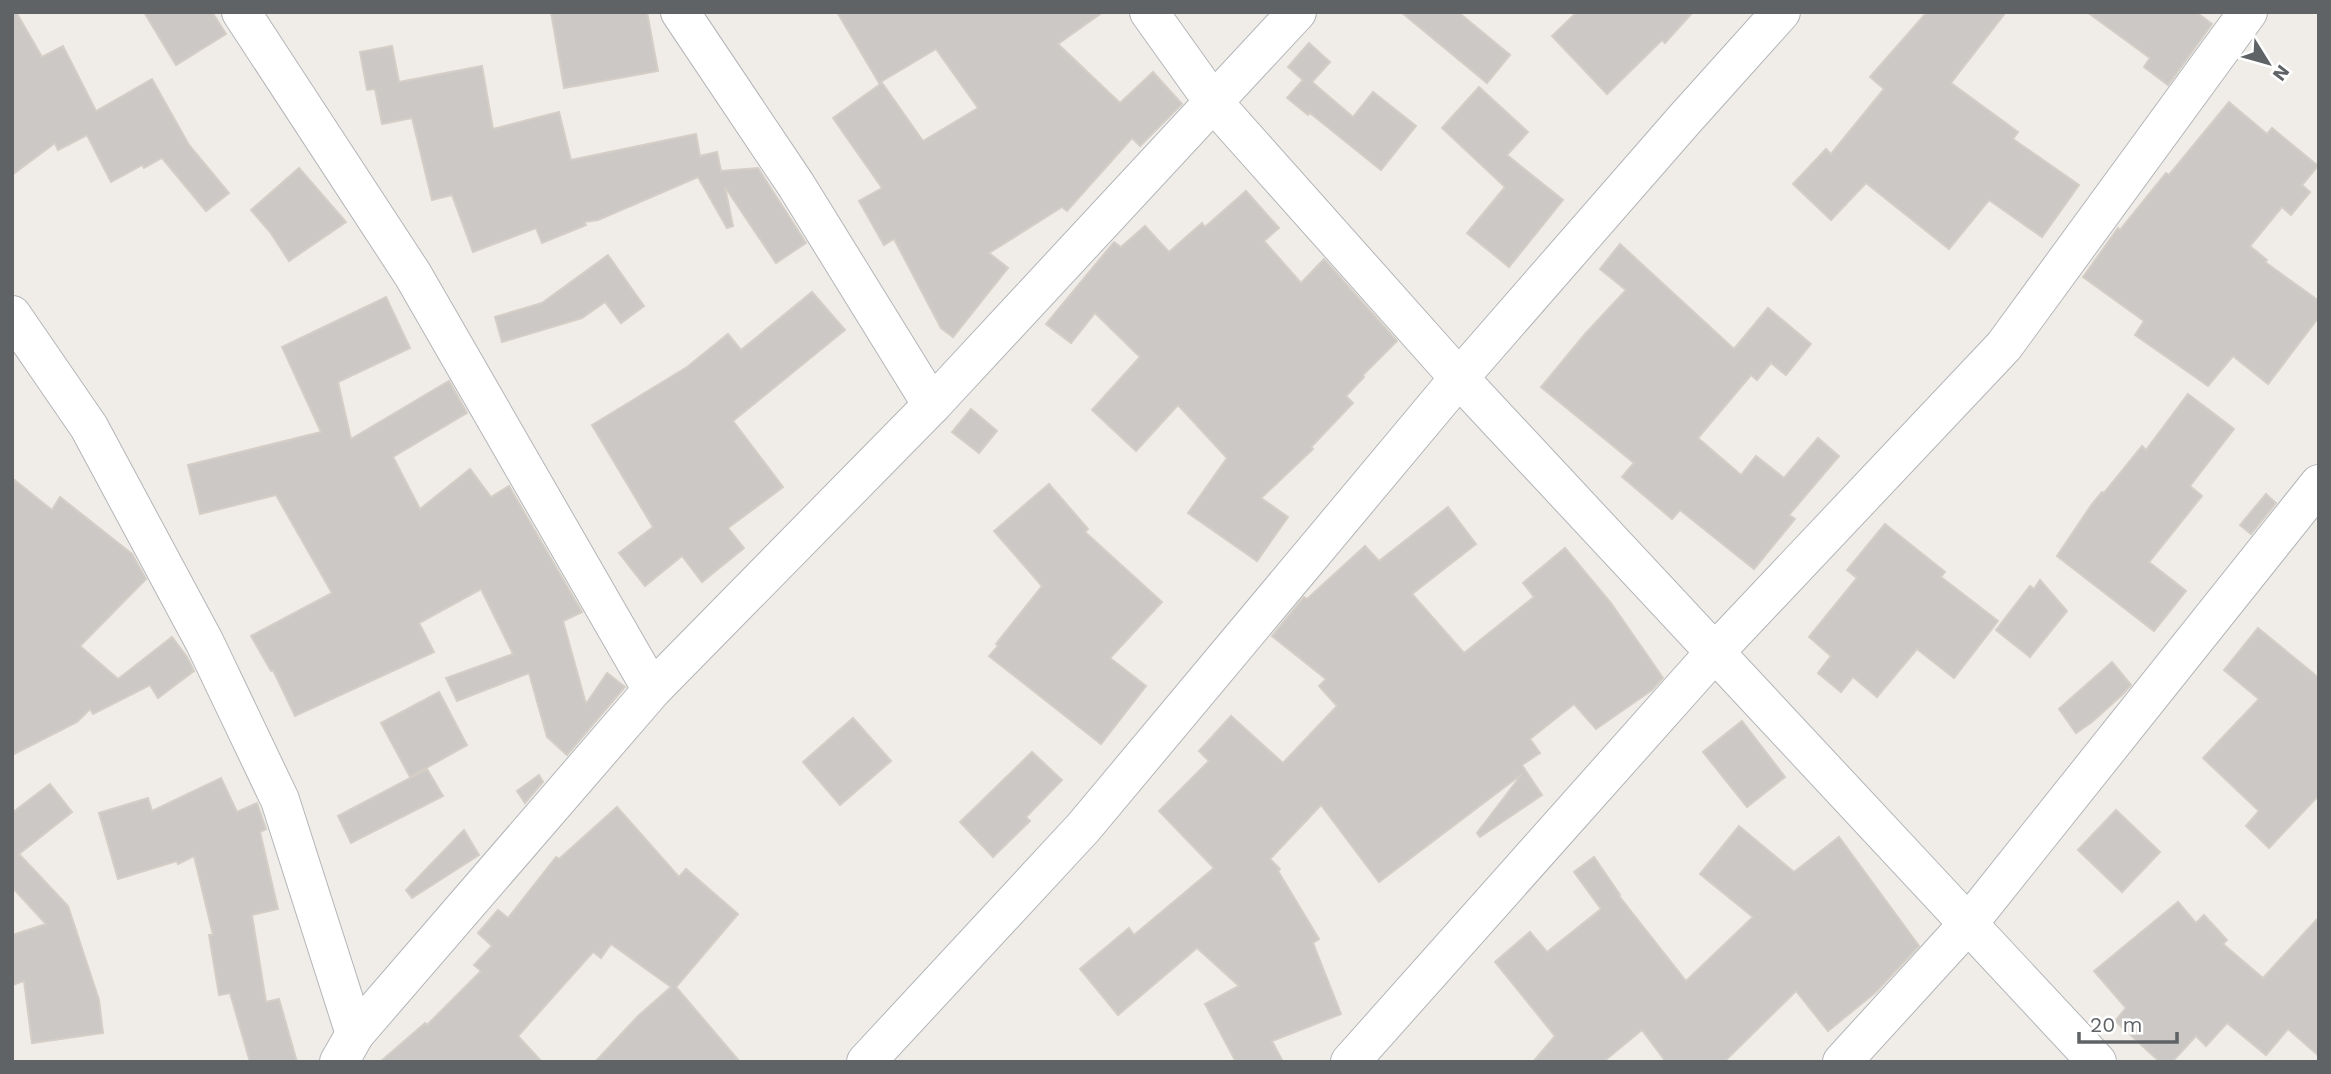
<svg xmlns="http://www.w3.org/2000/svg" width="2331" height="1074" font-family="'Work Sans',sans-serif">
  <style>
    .building { fill: #cbc8c5; stroke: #d4cec7; stroke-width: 2 }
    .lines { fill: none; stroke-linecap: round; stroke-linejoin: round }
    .minor-casing { stroke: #b3b5b8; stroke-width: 40 }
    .minor { stroke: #fff; stroke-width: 38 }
  </style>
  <rect width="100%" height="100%" fill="#f0ede8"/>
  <g class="building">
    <polygon points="12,12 16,12 42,57 63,46 96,111 152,79 189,145 229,193 206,211 162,158 144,168 142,165 111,182 87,135 58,150 55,143 12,175"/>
    <polygon points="144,12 212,12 226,34 176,65"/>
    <polygon points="551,12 647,12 658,71 564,88"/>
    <polygon points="837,12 1103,12 1058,44 1120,103 1153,72 1182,104 1140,146 1132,138 1067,211 1062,207 989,253 1008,268 953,337 941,328 894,239 884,245 859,201 882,188 833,118 882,83 923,141 978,108 936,49 879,83"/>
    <polygon points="1401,12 1458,12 1510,55 1487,83"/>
    <polygon points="1577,12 1693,12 1665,43 1662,40 1607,94 1552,36"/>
    <polygon points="1927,12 2006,12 1951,83 2018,132 2013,139 2079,185 2042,237 1989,200 1949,249 1866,183 1831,220 1793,184 1826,149 1831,154 1884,89 1870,77"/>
    <polygon points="2087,12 2196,12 2212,24 2168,85 2144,67 2150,58"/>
    <polygon points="1309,43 1330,62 1312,82 1353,117 1373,92 1416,126 1381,170 1310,113 1308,115 1287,98 1303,80 1288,67"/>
    <polygon points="392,46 399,82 482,66 493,129 559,112 571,160 696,134 700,156 717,152 721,171 758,168 806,243 776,263 725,187 733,226 727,228 698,177 598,220 584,222 586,225 542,243 536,228 473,252 452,195 432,200 412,118 382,124 375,89 367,90 360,52"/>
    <polygon points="1479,87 1528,132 1507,155 1563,200 1509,267 1467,233 1505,187 1442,128"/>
    <polygon points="2229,102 2267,134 2272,128 2318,166 2302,185 2310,192 2291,215 2282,207 2250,246 2267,260 2265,262 2319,301 2319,317 2268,384 2233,356 2208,386 2135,335 2144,321 2083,277 2118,228 2120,230 2166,173 2169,175"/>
    <polygon points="299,168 346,222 289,261 270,232 251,210"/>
    <polygon points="1246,191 1279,228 1264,241 1301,283 1324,259 1397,341 1363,375 1364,377 1346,396 1353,403 1311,447 1313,449 1261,498 1288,517 1257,561 1188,513 1227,458 1178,405 1136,451 1092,410 1140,357 1095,313 1071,343 1046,324 1114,242 1121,247 1145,226 1169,252 1202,223 1205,227"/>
    <polygon points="1620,244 1734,349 1768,308 1811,344 1786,375 1771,363 1757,380 1751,375 1698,438 1741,475 1756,456 1784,478 1818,438 1839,456 1789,515 1795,519 1754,569 1680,510 1672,519 1622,477 1634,463 1541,387 1585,334 1626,290 1600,269"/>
    <polygon points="608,255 644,306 621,323 605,302 582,318 502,342 495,317 542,303"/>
    <polygon points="812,292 845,330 733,421 783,487 728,528 744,548 702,582 682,556 645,586 619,553 653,527 592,425 687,367 728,334 741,350"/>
    <polygon points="386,297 410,348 338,382 351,439 449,381 467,413 393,457 420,509 470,469 491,497 509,486 582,612 563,621 586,704 607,673 625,687 567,755 547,737 529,673 457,701 446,678 513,654 481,589 419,623 434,652 295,716 273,670 271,671 251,636 332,593 276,495 200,514 188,465 321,432 282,347"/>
    <polygon points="2188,394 2234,429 2190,486 2202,496 2149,562 2186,591 2154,631 2057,556 2092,504 2102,492 2104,493 2142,446 2146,450"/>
    <polygon points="971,409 997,431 979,453 952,432"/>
    <polygon points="12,478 52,510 60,497 132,554 146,579 80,646 118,679 172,637 187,657 194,671 158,698 150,685 93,714 90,709 77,722 12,755"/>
    <polygon points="1049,484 1088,529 1085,532 1162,602 1110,658 1146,686 1101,744 989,656 998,646 996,644 1042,586 994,531"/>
    <polygon points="2266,494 2276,503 2251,534 2240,525"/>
    <polygon points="1448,507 1476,544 1412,594 1464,653 1534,597 1523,583 1565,548 1611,603 1663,678 1652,690 1596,729 1574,704 1530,739 1540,753 1522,765 1542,795 1480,837 1477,833 1522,774 1379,882 1321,805 1270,859 1280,869 1278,871 1319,939 1313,943 1341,1014 1272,1041 1283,1062 1236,1062 1205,1004 1239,986 1197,948 1118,1015 1080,969 1129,928 1134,935 1214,868 1159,811 1209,761 1199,751 1231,716 1283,763 1337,706 1319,686 1326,679 1272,636 1304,597 1307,599 1365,546 1379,561"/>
    <polygon points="1885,524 1945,572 1941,577 1998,621 1954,678 1917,649 1877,697 1853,677 1841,692 1818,673 1831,656 1809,637 1857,578 1847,570"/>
    <polygon points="2040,580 2067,611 2030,657 1996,630 2030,586 2034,589"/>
    <polygon points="2258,628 2319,678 2319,795 2269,848 2246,826 2259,811 2203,758 2259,699 2224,670"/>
    <polygon points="2112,662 2131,685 2123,694 2092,722 2076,733 2059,709"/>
    <polygon points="439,692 467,745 410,777 381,723"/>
    <polygon points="853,718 891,761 840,805 803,762"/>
    <polygon points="1742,721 1785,777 1747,807 1703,752"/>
    <polygon points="1032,752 1062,780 1026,817 1030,821 993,857 960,822"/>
    <polygon points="427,769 443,796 351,843 338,816"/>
    <polygon points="539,775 543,782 525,803 517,791"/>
    <polygon points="221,778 237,812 257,803 266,829 260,832 278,909 252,915 266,1002 279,999 297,1062 250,1062 230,993 219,995 209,935 213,935 194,856 178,864 177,861 118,879 99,813 148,798 152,811"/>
    <polygon points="50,784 72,812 19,854 68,906 99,1000 103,1033 32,1043 24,981 12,985 12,935 46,924 12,887 12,813"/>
    <polygon points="617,807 679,877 686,869 738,914 676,987 740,1062 595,1062 638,1016 671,987 611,944 601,958 593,952 518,1036 542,1062 380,1062 425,1023 427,1025 481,971 474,965 492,946 478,933 498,910 508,918 556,857 559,859"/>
    <polygon points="2116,810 2160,852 2122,892 2078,850"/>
    <polygon points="1739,826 1794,872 1839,837 1919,946 1876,992 1828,1031 1796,991 1724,1062 1666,1062 1642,1030 1603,1062 1533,1062 1555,1036 1495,962 1530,932 1547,952 1601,909 1574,872 1594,857 1620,895 1619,896 1686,981 1753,917 1700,874"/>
    <polygon points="464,830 479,855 412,898 406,890"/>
    <polygon points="2178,902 2196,923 2204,915 2227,940 2223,944 2263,978 2319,917 2319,1056 2288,1029 2266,1055 2227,1023 2206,1046 2196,1036 2172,1062 2160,1062 2115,1021 2126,1008 2094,971"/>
  </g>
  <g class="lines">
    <g class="minor-casing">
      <g id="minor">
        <polyline points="241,12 413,275 652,690"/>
        <polyline points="680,12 796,185 932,405"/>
        <polyline points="1149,12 1214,103 1459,378 2097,1062"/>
        <polyline points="12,315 89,427 205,643 280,800 355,1034"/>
        <polyline points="339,1062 355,1034 652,690 932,405 1297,12"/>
        <polyline points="866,1062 1083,828 1459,378 1684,120 1781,12"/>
        <polyline points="1350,1062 1715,652 2004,346 2248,12"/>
        <polyline points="1842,1062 1968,924 2319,484"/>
      </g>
    </g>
    <use href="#minor" class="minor"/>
  </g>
  <rect width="2331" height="1074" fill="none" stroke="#5f6366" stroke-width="28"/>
  <g transform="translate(2268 63) rotate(127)" stroke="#ffffff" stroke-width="5" paint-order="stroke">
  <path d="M0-5L12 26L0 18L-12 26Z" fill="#5f6366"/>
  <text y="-10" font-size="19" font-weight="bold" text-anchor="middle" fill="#5f6366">N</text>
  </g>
  <path d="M2079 1032v10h98v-10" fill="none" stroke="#5f6366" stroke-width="3.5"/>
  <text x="2090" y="1032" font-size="21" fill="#5f6366" stroke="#ffffff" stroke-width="5" paint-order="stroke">20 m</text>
</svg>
